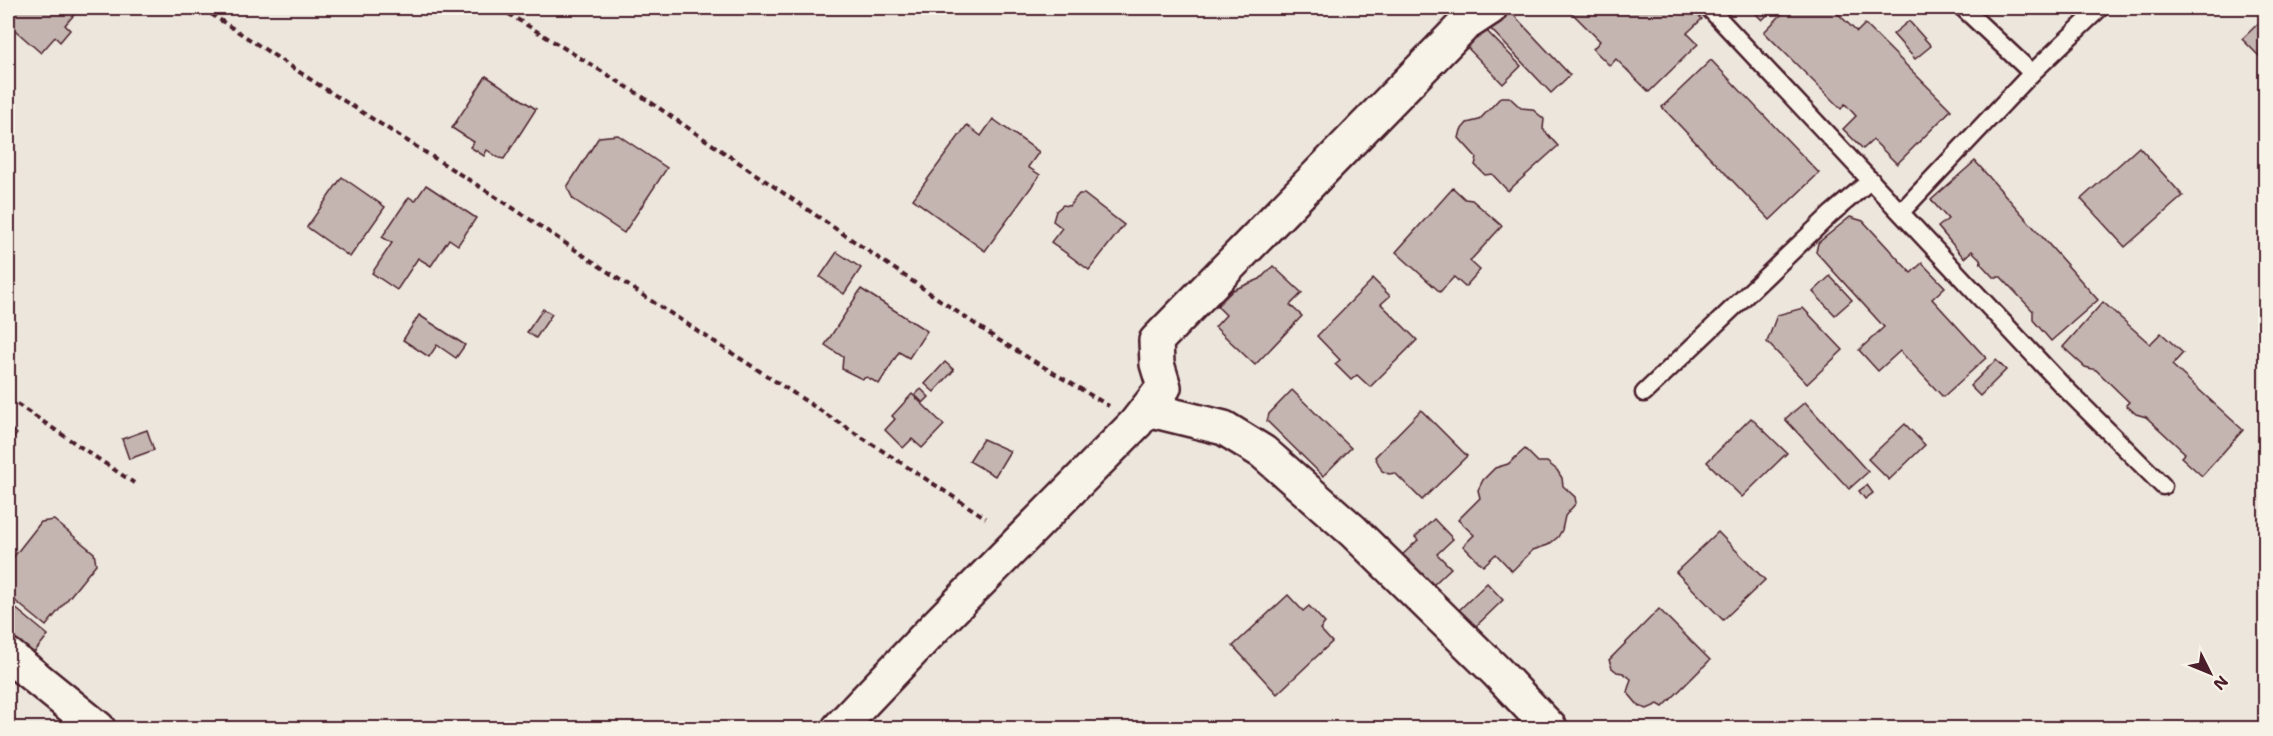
<svg xmlns="http://www.w3.org/2000/svg" width="2273" height="736" font-family="'Shantell Sans',sans-serif">
  <style>
    .building { fill: #c4b5b0; stroke: #4a1f2b; stroke-width: 1.5 }
    .lines { fill: none; stroke-linecap: round; stroke-linejoin: round }
    .lane-casing { stroke: #4a1f2b; stroke-width: 21 }
    .street-casing { stroke: #4a1f2b; stroke-width: 38 }
    .path { stroke: #4a1f2b; stroke-width: 4; stroke-dasharray: 6 4.5; stroke-linecap: butt }
    .lane { stroke: #f7f3e8; stroke-width: 16 }
    .street { stroke: #f7f3e8; stroke-width: 33 }
  </style>
  <rect width="100%" height="100%" fill="#ece6dd"/>
  <filter id="ink" filterUnits="userSpaceOnUse"><feTurbulence type="fractalNoise" baseFrequency=".0167" numOctaves="2"/><feDisplacementMap in="SourceGraphic" scale="12" xChannelSelector="R" yChannelSelector="G"/><feConvolveMatrix kernelMatrix="1 2 1 2 8 2 1 2 1" color-interpolation-filters="sRGB"/></filter>
  <g filter="url(#ink)">
    <g class="building">
      <polygon points="8,8 80,8 65,25 70,30 60,42 55,37 41,53 8,24"/>
      <polygon points="1567,8 1690,8 1702,19 1687,33 1698,44 1649,92 1616,59 1610,66 1593,49 1600,41"/>
      <polygon points="1750,8 1775,8 1762,20"/>
      <polygon points="1788,8 1832,8 1857,32 1865,24 1951,110 1897,164 1873,140 1863,149 1843,129 1856,116 1845,104 1841,109 1764,32"/>
      <polygon points="1508,9 1570,75 1551,93 1489,27"/>
      <polygon points="2266,16 2266,63 2242,39"/>
      <polygon points="1909,21 1931,46 1915,59 1893,34"/>
      <polygon points="1479,23 1521,66 1503,84 1461,41"/>
      <polygon points="1711,60 1819,173 1770,220 1662,107"/>
      <polygon points="486,76 536,109 504,159 499,158 487,150 484,156 470,147 474,142 452,128"/>
      <polygon points="1501,97 1509,97 1521,108 1532,109 1544,119 1543,129 1558,146 1508,191 1492,174 1485,175 1475,165 1477,158 1459,138 1461,130 1467,123 1479,120"/>
      <polygon points="993,119 1039,152 1028,167 1040,175 985,251 913,199 967,125 981,136"/>
      <polygon points="618,135 667,168 624,233 573,199 567,187 599,137"/>
      <polygon points="2139,147 2183,196 2125,247 2081,199"/>
      <polygon points="1975,161 2098,300 2051,341 2033,320 2033,311 2001,277 1993,277 1981,264 1980,259 1972,251 1964,258 1938,227 1948,219 1931,200"/>
      <polygon points="342,177 385,207 350,257 307,227"/>
      <polygon points="426,185 476,218 458,245 449,239 431,266 418,258 397,290 372,273 392,243 382,237 409,197 415,201"/>
      <polygon points="1453,188 1465,199 1472,200 1502,226 1470,261 1480,270 1465,287 1454,277 1440,292 1396,252"/>
      <polygon points="1079,194 1084,194 1124,225 1089,270 1051,242 1062,228 1053,221 1056,211 1063,205 1069,206"/>
      <polygon points="1850,217 1863,221 1911,273 1922,263 1945,287 1932,299 1986,358 1943,397 1900,351 1878,371 1859,350 1884,327 1816,252 1818,243"/>
      <polygon points="837,252 861,268 844,294 820,277"/>
      <polygon points="1273,266 1302,293 1290,305 1302,316 1255,365 1215,327 1226,315 1217,306 1233,290 1260,279"/>
      <polygon points="1830,276 1852,300 1835,315 1813,292"/>
      <polygon points="1373,279 1390,296 1381,304 1417,340 1370,387 1357,375 1351,380 1335,364 1340,360 1317,336"/>
      <polygon points="861,289 927,331 909,358 899,352 879,384 867,377 862,379 842,369 843,357 825,345"/>
      <polygon points="2103,302 2150,344 2161,333 2183,353 2172,365 2243,430 2202,476 2181,457 2185,453 2146,417 2136,414 2126,405 2129,402 2096,370 2085,367 2063,347"/>
      <polygon points="1803,308 1843,350 1807,384 1767,342 1777,315"/>
      <polygon points="543,309 552,314 536,338 527,332"/>
      <polygon points="419,315 465,345 456,358 437,345 429,357 403,340"/>
      <polygon points="1996,360 2006,370 1980,396 1970,386"/>
      <polygon points="945,362 954,370 934,392 925,384"/>
      <polygon points="921,389 929,397 923,403 915,395"/>
      <polygon points="1292,390 1351,448 1323,476 1267,421 1269,414"/>
      <polygon points="912,394 944,425 922,448 912,439 903,448 885,430 895,419 892,416"/>
      <polygon points="1805,402 1868,472 1849,489 1785,419"/>
      <polygon points="1421,410 1467,456 1422,500 1395,473 1389,474 1382,471 1375,457"/>
      <polygon points="1751,418 1787,453 1742,497 1707,462"/>
      <polygon points="1905,424 1925,445 1889,480 1868,459"/>
      <polygon points="8,425 17,434 8,444"/>
      <polygon points="147,430 154,450 129,459 122,439"/>
      <polygon points="983,439 1010,451 995,476 969,461"/>
      <polygon points="1525,449 1538,462 1547,462 1557,470 1562,478 1563,486 1575,497 1576,503 1565,516 1562,530 1558,537 1548,545 1533,550 1512,571 1496,554 1483,566 1463,546 1474,535 1458,520 1480,498 1478,490 1483,480 1495,468 1508,464"/>
      <polygon points="1867,485 1873,493 1865,499 1859,491"/>
      <polygon points="1434,519 1453,539 1437,554 1451,568 1430,588 1400,557 1418,540 1415,537"/>
      <polygon points="54,520 94,553 96,564 46,626 8,595 8,564 41,522"/>
      <polygon points="1718,532 1765,580 1723,620 1676,572"/>
      <polygon points="1487,583 1503,600 1470,632 1454,615"/>
      <polygon points="1288,595 1303,611 1309,606 1325,623 1320,629 1332,642 1277,694 1233,646"/>
      <polygon points="8,602 48,635 33,654 8,634"/>
      <polygon points="1659,609 1710,660 1663,707 1658,704 1647,709 1639,706 1627,692 1631,679 1623,673 1617,672 1612,668 1609,660"/>
    </g>
    <g class="lines">
      <g class="lane-casing">
        <g id="lane">
          <polyline points="1709,8 2060,383 2163,486"/>
          <polyline points="2032,73 2100,8"/>
          <polyline points="1901,212 2032,73 1963,8"/>
          <polyline points="1644,393 1831,214 1871,180"/>
        </g>
      </g>
      <g class="street-casing">
        <g id="street">
          <polyline points="1147,409 1224,428 1263,452 1353,531 1497,672 1550,728"/>
          <polyline points="8,655 98,728"/>
          <polyline points="839,728 935,627 1136,423 1164,387 1157,364 1156,341 1464,25 1490,8"/>
        </g>
      </g>
      <g class="path">
        <polyline points="202,8 319,85 507,204 647,298 986,518"/>
        <polyline points="499,8 637,93 997,339 1109,406"/>
        <polyline points="8,398 134,483"/>
      </g>
      <use href="#lane" class="lane"/>
      <use href="#street" class="street"/>
    </g>
  </g>
  <rect width="2273" height="736" fill="none" stroke="#f7f3e8" stroke-width="30"/>
  <rect x="15" y="15" width="2243" height="706" fill="none" stroke="#4a1f2b" stroke-width="2" filter="url(#ink)"/>
  <g transform="translate(2210 673) rotate(133)" stroke="#f7f3e8" stroke-width="4.5" paint-order="stroke">
  <path d="M0-4.5L10 22L0 15L-10 22Z" fill="#4a1f2b"/>
  <text y="-9" font-size="16" font-weight="bold" text-anchor="middle" fill="#4a1f2b">N</text>
  </g>
</svg>
